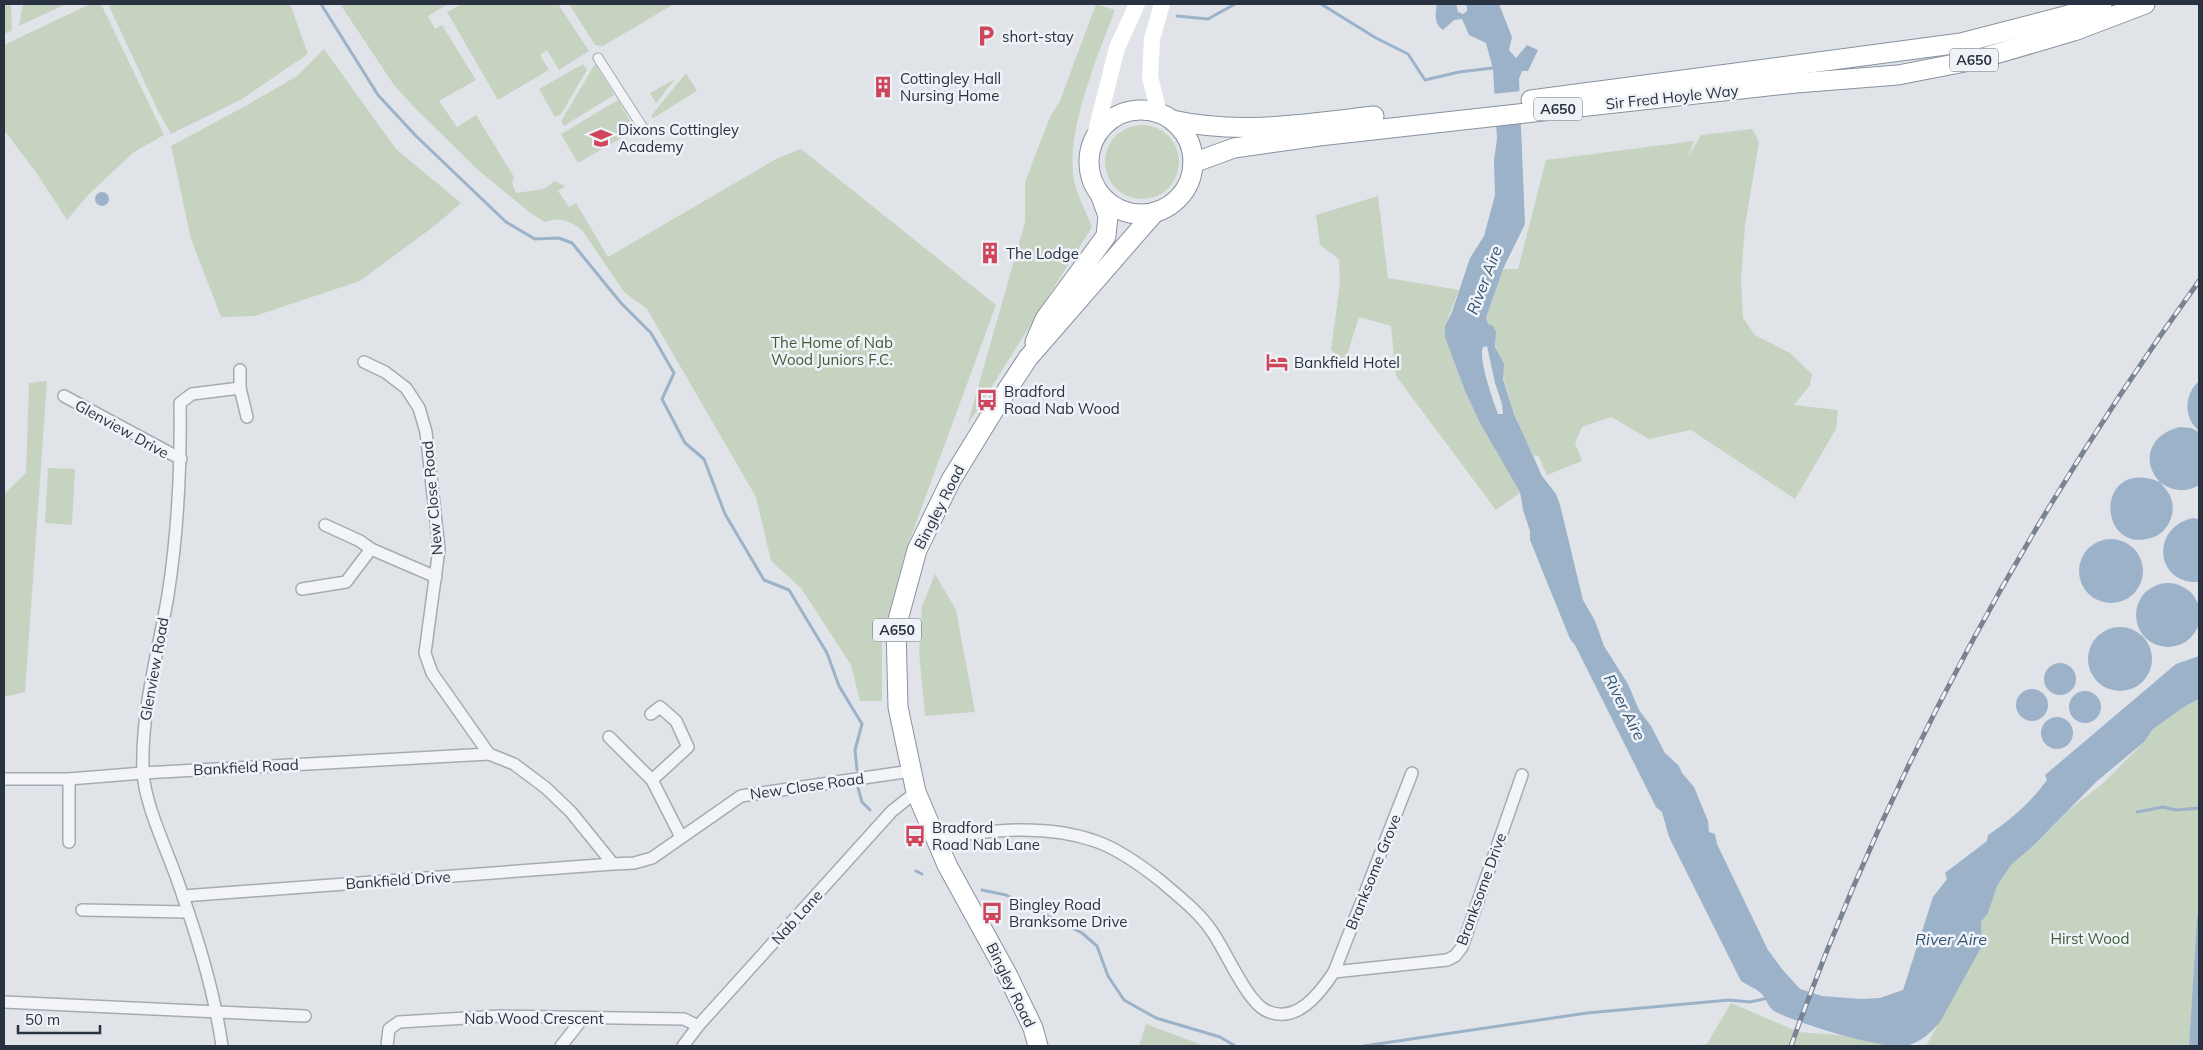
<svg xmlns="http://www.w3.org/2000/svg" width="2203" height="1050" font-family="Mulish,sans-serif">
  <style>
    .green { fill: #c6d3c1 }
    .water { fill: #9bb2c9; fill-rule: evenodd }
    .pier { fill: #e0e4e9 }
    .lines { fill: none; stroke-linecap: round; stroke-linejoin: round }
    .stream { stroke: #9bb2c9; stroke-width: 3 }
    .pedestrian-casing { stroke: #a5abb3; stroke-width: 11 }
    .minor-casing { stroke: #a5abb3; stroke-width: 14 }
    .trunk-casing { stroke: #87919f; stroke-width: 21 }
    .pedestrian { stroke: #f3f4f7; stroke-width: 9 }
    .minor { stroke: #f3f4f7; stroke-width: 11 }
    .secondary { stroke: #fff; stroke-width: 16 }
    .trunk { stroke: #fff; stroke-width: 19 }
    .rail-casing { stroke: #798392; stroke-width: 5 }
    .rail { stroke: #eff2f6; stroke-width: 3; stroke-dasharray: 9; stroke-linecap: butt }
    .labels { text-anchor: middle; dominant-baseline: central; stroke-width: 5; stroke-linejoin: round; paint-order: stroke }
    .shield { fill: #eff2f6; stroke: #646c77; stroke-width: 1 }
    .shield-label { font-size: 14px; font-weight: bold; fill: #293240 }
    .poi-label { font-size: 15px; fill: #293240; stroke: #eff2f6; text-anchor: start }
    .street-label { font-size: 15px; fill: #293240; stroke: #eff2f6 }
    .park-label { font-size: 15px; fill: #3e5c36; stroke: #eff2f6 }
    .water-label { font-size: 16px; font-style: italic; fill: #335174; stroke: #eff2f6 }
  </style>
  <rect width="100%" height="100%" fill="#e0e4e9"/>
  <g class="green">
    <polygon points="4,4 11,4 12,30 4,35"/>
    <polygon points="23,4 66,4 19,26"/>
    <polygon points="90,4 101,4 164,135 134,152 88,195 67,220 38,175 4,130 4,45"/>
    <polygon points="108,4 290,4 308,54 242,99 171,134 158,111"/>
    <path d="M340 4H448L428 16 435 29 442 25 476 80 439 101 457 127 476 115 514 177 512 183 516 193 544 189 555 181 565 186 558 191 569 207 576 203 608 257 778 158 801 149 996 305 906 550 882 638V701H860L851 665 801 588 771 561 756 497 647 309 624 292 582 230C570 221 559 216 545 222L533 215 478 170 414 107 394 85Z"/>
    <polygon points="462,4 558,4 589,51 559,70 547,50 540,55 549,70 498,100 447,12"/>
    <polygon points="569,4 674,4 603,46 595,45"/>
    <path d="M1096 4 1115 10C1098 55 1061 141 1076 188 1080 201 1087 214 1092 227L967 426 1025 222V182L1050 117 1060 101Z"/>
    <polygon points="324,49 396,149 461,203 437,224 360,281 255,316 221,317 191,239 171,146 249,104 297,76"/>
    <polygon points="583,64 587,70 561,114 555,117 539,89"/>
    <polygon points="595,64 614,95 564,126 561,121"/>
    <polygon points="686,73 697,91 653,118 651,116"/>
    <polygon points="675,79 656,103 650,93"/>
    <polygon points="618,100 635,130 578,163 561,134"/>
    <circle cx="1142" cy="162" r="37"/>
    <path d="M1752 129 1759 142 1745 226 1741 279 1743 318 1755 335 1790 353 1812 374 1810 385 1794 405 1838 410 1836 429 1795 499 1691 430 1649 439 1611 417 1582 427 1575 443 1582 461 1547 475 1538 455 1534 457C1518 427 1507 396 1500 362 1497 351 1494 344 1496 332L1488 324 1486 318 1503 269H1518L1546 160 1694 141 1688 157 1701 135Z"/>
    <polygon points="1378,196 1388,278 1459,290 1445,326 1445,337 1465,391 1480,423 1521,492 1496,510 1396,376 1391,326 1359,317 1345,361 1331,350 1340,283 1339,259 1320,245 1316,215"/>
    <polygon points="47,381 25,692 4,697 4,494 26,473 29,383"/>
    <polygon points="48,468 75,469 72,525 45,523"/>
    <polygon points="935,574 956,610 975,712 925,716 919,652 922,607"/>
    <polygon points="2199,699 2199,907 2197,918 2189,1046 1926,1046 1982,946 1981,922 1988,912 1997,886 2011,865 2035,844 2070,809 2102,784 2144,742 2153,729 2187,705"/>
    <polygon points="1731,1003 1799,1032 1851,1036 1913,1046 1693,1046 1707,1044"/>
    <polygon points="1146,1024 1205,1046 1139,1046"/>
  </g>
  <g class="water">
    <path d="M1437 4H1456L1458 12 1463 14 1467 11V7L1465 4H1499L1512 37 1509 50 1516 58 1527 45 1538 50 1528 71H1522L1519 79 1525 224 1503 269 1486 318 1488 324 1493 326 1496 332 1495 347 1504 364 1503 379 1514 414 1542 476 1556 494 1560 505 1583 600 1595 621 1604 646 1628 684 1639 710 1651 726 1665 753 1679 766 1682 773 1694 787 1708 821 1709 832 1715 834 1717 844 1768 950 1782 969 1800 989 1822 996 1861 999 1880 998 1903 990 1933 897 1947 879 1945 873 1987 841 1988 835C2012 819 2030 803 2047 780L2045 775 2176 664 2199 656V699L2187 705 2153 729 2144 742 2096 782 2035 844 2011 865 1997 886 1988 913 1981 922 1982 946 1940 1022C1931 1033 1921 1042 1906 1046 1885 1050 1795 1023 1774 1011 1768 1007 1766 998 1761 993 1755 988 1747 985 1741 981L1669 837 1662 812 1656 807 1575 645 1570 639 1530 540V531L1523 510 1520 492 1480 423 1465 391 1445 337V326L1452 312 1470 258 1484 236 1495 195 1494 161 1497 138 1493 69 1486 43 1469 35 1462 19 1454 20 1443 30C1434 24 1435 14 1437 4ZM1487 346 1495 383 1502 404 1503 414H1498C1493 400 1478 359 1483 347Z"/>
    <circle cx="102" cy="199" r="7"/>
    <path d="M2199 381V431C2183 417 2184 395 2199 381Z"/>
    <path d="M2180 427 2191 428 2199 432V485C2187 493 2172 491 2161 483 2164 488 2169 492 2171 498 2177 514 2167 534 2151 538 2096 554 2095 456 2160 482 2139 460 2152 433 2180 427Z"/>
    <path d="M2193 518 2199 519V582C2156 585 2149 528 2193 518Z"/>
    <circle cx="2111" cy="571" r="32"/>
    <circle cx="2168" cy="615" r="32"/>
    <circle cx="2120" cy="659" r="32"/>
    <circle cx="2060" cy="679" r="16"/>
    <circle cx="2032" cy="705" r="16"/>
    <circle cx="2085" cy="707" r="16"/>
    <circle cx="2057" cy="733" r="16"/>
    <polygon points="2199,907 2199,1046 2189,1046 2197,918"/>
  </g>
  <polygon class="pier" points="1522,91 1524,121 1494,124 1492,94"/>
  <g class="lines">
    <g class="stream">
      <polyline points="321,4 378,95 416,136 506,222 535,239 559,238 572,243 621,303 651,333 674,373 662,399 685,443 704,459 725,514 764,580 789,590 827,653 839,686 862,724 855,750 857,770"/>
      <polyline points="1321,4 1376,38 1408,54 1425,80 1459,72 1493,68"/>
      <polyline points="1177,16 1208,19 1235,4"/>
      <polyline points="858,788 862,802 870,810"/>
      <polyline points="2137,812 2163,807 2176,810 2199,808"/>
      <polyline points="916,871 922,874"/>
      <polyline points="982,890 1006,895 1082,933 1097,946 1108,976 1124,1000 1156,1018 1220,1037 1235,1046"/>
      <polyline points="1364,1046 1587,1013 1729,1000 1750,1002 1768,998"/>
    </g>
    <g class="pedestrian-casing">
      <polyline id="pedestrian" points="598,58 643,128"/>
    </g>
    <g class="minor-casing">
      <g id="minor">
        <polyline points="364,362 385,372 406,388 419,408 426,432 439,549 425,653 432,673 489,754 514,764 546,788 571,812 613,864 634,863 652,858 741,796 911,771"/>
        <polyline points="240,370 240,388"/>
        <polyline points="64,396 181,459"/>
        <polyline points="325,525 360,541 371,549 436,577"/>
        <polyline points="302,589 346,582 371,549"/>
        <polyline points="651,714 660,707 676,721 688,747 652,780"/>
        <polyline points="609,737 652,780 681,837"/>
        <polyline points="4,779 69,779 143,773 489,754"/>
        <polyline points="69,779 69,842"/>
        <path d="M934 838C987 831 1044 823 1095 841 1119 849 1142 866 1162 882 1179 897 1198 911 1211 930 1225 949 1246 1000 1265 1010 1296 1026 1320 993 1334 972L1447 960 1455 956 1462 947 1522 775"/>
        <polyline points="183,896 613,864"/>
        <polyline points="82,910 188,912"/>
        <polyline points="1334,972 1412,773"/>
        <polyline points="4,1002 305,1016"/>
        <path d="M222 1046C214 989 196 933 177 879 166 848 144 802 143 771 141 710 158 654 168 595 178 531 181 467 180 403L192 394 240 388 247 417"/>
        <polyline points="387,1046 389,1029 399,1022 500,1016 684,1019 698,1026"/>
        <polyline points="561,1046 583,1018"/>
        <polyline points="683,1046 698,1026 892,811 916,792"/>
      </g>
    </g>
    <g class="trunk-casing">
      <g id="trunk">
        <polyline points="1531,100 1961,43 2065,16 2102,4"/>
        <circle cx="1141" cy="162" r="52"/>
        <path d="M1172 120C1240 135 1306 124 1374 116"/>
        <polyline points="1193,163 1234,148 1319,136 1796,83 1898,75 1975,60 2074,31 2145,4"/>
        <polyline points="1035,342 1045,319 1106,236 1108,216 1100,194"/>
        <polyline points="1038,1046 1033,1028 1007,974 947,865 916,792 898,707 896,627 917,550 951,480 994,410 1028,358 1155,212"/>
      </g>
    </g>
    <use href="#pedestrian" class="pedestrian"/>
    <use href="#minor" class="minor"/>
    <g class="secondary">
      <polyline points="1159,113 1150,77 1152,39 1162,4"/>
      <polyline points="1093,143 1117,48 1137,4"/>
    </g>
    <use href="#trunk" class="trunk"/>
    <g class="rail-casing">
      <path id="rail" d="M1791 1046C1889 771 2029 517 2199 281"/>
    </g>
    <use href="#rail" class="rail"/>
  </g>
  <defs>
    <g id="parking-bare" transform="scale(1.725)"><path d="M-3.5-5.5H1a3.5 3.5 0 0 1 0 7H-1V5.5H-3.5ZM-1-3.4V-.6H.8a1.4 1.4 0 0 0 0-2.8Z" fill="#ce455c" stroke="#eff2f6" stroke-width="2.5" paint-order="stroke"/></g>
    <g id="building-bare" transform="scale(1.725)"><path d="M-4-6H4V6H1V3H-1V6H-4ZM-2.5-4.3h1.7v1.8h-1.7ZM.8-4.3h1.7v1.8H.8ZM-2.5-1h1.7V.8h-1.7ZM.8-1h1.7V.8H.8Z" fill="#ce455c" stroke="#eff2f6" stroke-width="2.5" paint-order="stroke"/></g>
    <g id="school-bare" transform="scale(1.725)"><path d="M0-5L7-2L0 1L-7-2ZM-4 1L0 2.5L4 1V4Q0 6-4 4Z" fill="#ce455c" stroke="#eff2f6" stroke-width="2.5" paint-order="stroke"/></g>
    <g id="hotel-bare" transform="scale(1.725)"><path d="M-6-4.5h1.5V1H6V5H4.5V3h-9V5H-6ZM-4 0a1.8 1.8 0 1 1 3.6 0ZM.5 0V-2.5h3Q6-2.5 6 0Z" fill="#ce455c" stroke="#eff2f6" stroke-width="2.5" paint-order="stroke"/></g>
    <g id="bus-bare" transform="scale(1.725)"><path d="M-5-6H5V4H4V6H2V4H-2V6H-4V4H-5ZM-3.5-4V0h7V-4ZM-3.5 1.2v1.5H-2V1.2ZM2 1.2v1.5H3.5V1.2Z" fill="#ce455c" stroke="#eff2f6" stroke-width="2.5" paint-order="stroke"/></g>
  </defs>
  <g fill-rule="evenodd">
    <use href="#parking-bare" x="986" y="36"/>
    <use href="#building-bare" x="883" y="87"/>
    <use href="#school-bare" x="601" y="138"/>
    <use href="#building-bare" x="990" y="253"/>
    <use href="#hotel-bare" x="1277" y="362"/>
    <use href="#bus-bare" x="987" y="400"/>
    <use href="#bus-bare" x="915" y="836"/>
    <use href="#bus-bare" x="992" y="913"/>
  </g>
  <g class="labels">
    <g class="shield">
      <rect x="1950" y="48.5" width="48" height="23" rx="4"/>
      <rect x="1534" y="97.5" width="48" height="23" rx="4"/>
      <rect x="873" y="618.5" width="48" height="23" rx="4"/>
    </g>
    <g class="shield-label">
      <text x="1974" y="60">A650</text>
      <text x="1558" y="109">A650</text>
      <text x="897" y="630">A650</text>
    </g>
    <g class="poi-label">
      <text x="1002" y="36">short-stay</text>
      <text x="900" y="78">Cottingley Hall<tspan x="900" dy="17">Nursing Home</tspan></text>
      <text x="618" y="129">Dixons Cottingley<tspan x="618" dy="17">Academy</tspan></text>
      <text x="1006" y="253">The Lodge</text>
      <text x="1294" y="362">Bankfield Hotel</text>
      <text x="1004" y="391">Bradford<tspan x="1004" dy="17">Road Nab Wood</tspan></text>
      <text x="932" y="827">Bradford<tspan x="932" dy="17">Road Nab Lane</tspan></text>
      <text x="1009" y="904">Bingley Road<tspan x="1009" dy="17">Branksome Drive</tspan></text>
    </g>
    <g class="street-label">
      <text transform="translate(1672 97) rotate(-6)">Sir Fred Hoyle Way</text>
      <text transform="translate(122 429) rotate(29)">Glenview Drive</text>
      <text transform="translate(432 498) rotate(-95)">New Close Road</text>
      <text transform="translate(939 507) rotate(-63)">Bingley Road</text>
      <text transform="translate(154 669) rotate(-80)">Glenview Road</text>
      <text transform="translate(246 767) rotate(-3)">Bankfield Road</text>
      <text transform="translate(807 786) rotate(-8)">New Close Road</text>
      <text transform="translate(1373 872) rotate(-68)">Branksome Grove</text>
      <text transform="translate(398 880) rotate(-4)">Bankfield Drive</text>
      <text transform="translate(1481 889) rotate(-70)">Branksome Drive</text>
      <text transform="translate(797 917) rotate(-48)">Nab Lane</text>
      <text transform="translate(1011 985) rotate(64)">Bingley Road</text>
      <text x="534" y="1018">Nab Wood Crescent</text>
    </g>
    <g class="park-label">
      <text x="832" y="342">The Home of Nab<tspan x="832" dy="17">Wood Juniors F.C.</tspan></text>
      <text x="2090" y="938">Hirst Wood</text>
    </g>
    <g class="water-label">
      <text transform="translate(1484 280) rotate(-69)">River Aire</text>
      <text transform="translate(1625 707) rotate(63)">River Aire</text>
      <text x="1951" y="939">River Aire</text>
    </g>
  </g>
  <rect width="2203" height="1050" fill="none" stroke="#293240" stroke-width="10"/>
  <path d="M18 1025v8h82v-8" fill="none" stroke="#293240" stroke-width="2.5"/>
  <text x="25" y="1025" font-size="15" fill="#293240" stroke="#eff2f6" stroke-width="4" paint-order="stroke">50 m</text>
</svg>
